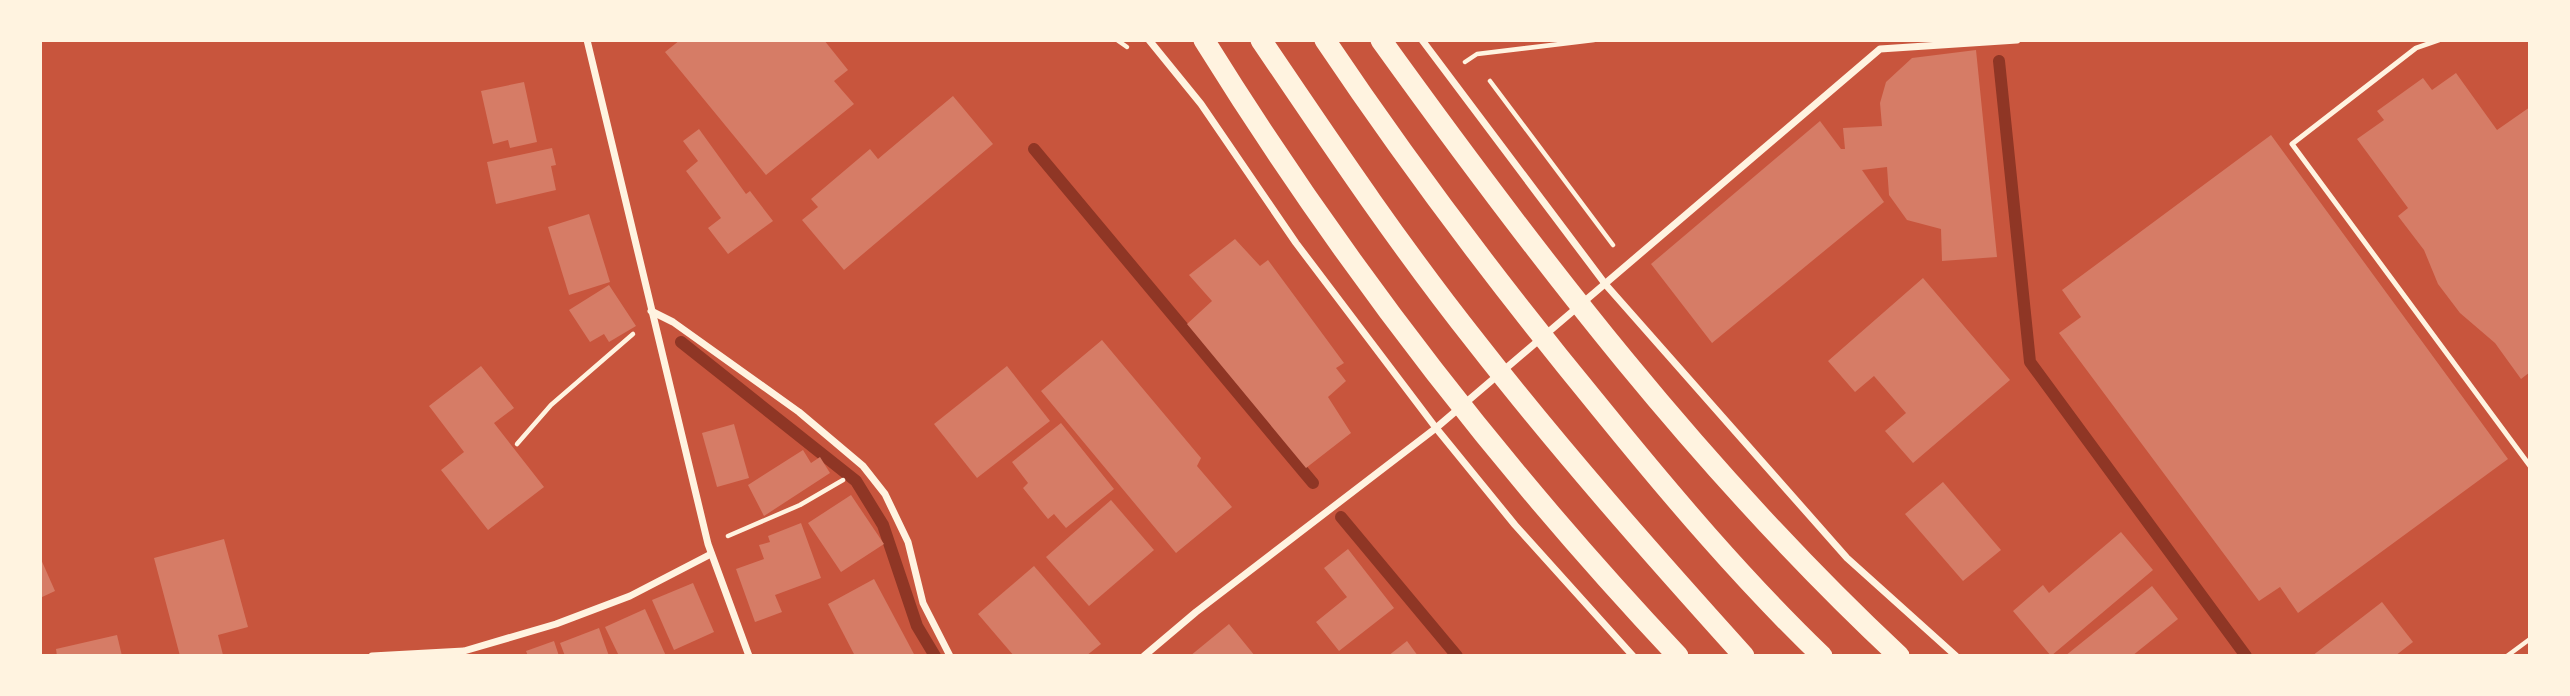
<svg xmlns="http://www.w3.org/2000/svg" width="2570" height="696" font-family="'Asap Condensed',sans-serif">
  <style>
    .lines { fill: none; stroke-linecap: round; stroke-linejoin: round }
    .stream { stroke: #8f3625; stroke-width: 12 }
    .building { fill: #d67c66 }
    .path { stroke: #fff3e0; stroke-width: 4.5 }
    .service { stroke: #fff3e0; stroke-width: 5 }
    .minor { stroke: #fff3e0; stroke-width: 7 }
    .motorway { stroke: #fff3e0; stroke-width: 21 }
  </style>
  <rect width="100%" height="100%" fill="#c8553d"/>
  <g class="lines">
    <g class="stream">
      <polyline points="1999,61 2030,362 2246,656"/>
      <polyline points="1034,149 1313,483"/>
      <polyline points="681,342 856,481 883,525 917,626 935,656"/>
      <polyline points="1341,517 1457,656"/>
    </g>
  </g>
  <g class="building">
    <polygon points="680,40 824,40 848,70 834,81 854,104 766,175 665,52"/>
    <polygon points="1976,50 1997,257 1942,261 1941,229 1907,220 1889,195 1887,167 1862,170 1884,202 1712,343 1651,264 1820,121 1841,149 1845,149 1843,128 1882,126 1880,103 1886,82 1912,58"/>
    <polygon points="2456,73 2497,130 2530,107 2530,372 2521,379 2495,343 2460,313 2438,284 2424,250 2398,216 2408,208 2357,139 2384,120 2377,111 2423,78 2432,90"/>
    <polygon points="524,82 537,142 510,148 508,140 493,144 481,91"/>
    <polygon points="953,96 993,144 844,270 802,220 818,207 811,199 870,149 878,159"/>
    <polygon points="699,129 746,194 750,191 773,221 728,254 708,228 721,218 686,171 698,161 683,141"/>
    <polygon points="2271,135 2508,459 2298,613 2280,587 2259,601 2059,333 2081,317 2062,290"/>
    <polygon points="552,148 556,165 551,166 556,190 496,204 487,162"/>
    <polygon points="589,214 610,282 569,295 548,227"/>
    <polygon points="1235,239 1260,266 1268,260 1344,363 1336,368 1346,381 1328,397 1351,433 1306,468 1187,324 1212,301 1189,275"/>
    <polygon points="1923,278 2010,380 1913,463 1885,431 1906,413 1874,376 1855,392 1828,361"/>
    <polygon points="609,285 636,326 609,342 604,334 590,342 569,310"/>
    <polygon points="1102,340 1201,458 1197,466 1232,507 1176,553 1041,391"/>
    <polygon points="481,366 514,408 494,423 544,487 488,530 441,470 464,452 429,406"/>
    <polygon points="1007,366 1050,421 977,478 934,424"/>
    <polygon points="1061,423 1114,489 1066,528 1054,514 1048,519 1023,488 1028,483 1012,462"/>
    <polygon points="734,424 749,478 717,487 702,433"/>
    <polygon points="803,450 811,463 820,457 830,473 764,516 748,485"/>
    <polygon points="1943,482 2001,550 1963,581 1905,514"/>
    <polygon points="851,495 884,544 841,572 808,523"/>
    <polygon points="1111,500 1154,550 1089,606 1046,557"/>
    <polygon points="801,523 821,578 775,595 782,612 755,622 736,569 764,559 759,545 770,542 768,536"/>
    <polygon points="2121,532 2153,570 2051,656 2013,611 2043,585 2049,593"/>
    <polygon points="224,539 248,627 218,635 223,655 180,656 154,558"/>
    <polygon points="1348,549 1394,608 1339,651 1316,622 1347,597 1324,568"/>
    <polygon points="40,557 55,591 40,598"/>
    <polygon points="1034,566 1101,644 1086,656 1014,656 978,614"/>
    <polygon points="874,579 915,656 855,656 828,604"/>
    <polygon points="693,583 714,632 674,650 652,600"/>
    <polygon points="2152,586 2178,619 2132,656 2065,656"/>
    <polygon points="2382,602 2413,642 2395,656 2312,656"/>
    <polygon points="645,609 666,656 619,656 605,627"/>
    <polygon points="1229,624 1255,656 1190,656"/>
    <polygon points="599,628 609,656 565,656 560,643"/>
    <polygon points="117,635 122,656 57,656 56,649"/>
    <polygon points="554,641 559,656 528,656 526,651"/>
    <polygon points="1407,641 1418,656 1388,656"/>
  </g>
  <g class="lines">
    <g class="path">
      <polyline points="1117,40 1127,47"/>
      <polyline points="1465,62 1477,54 1594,40"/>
      <polyline points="1490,81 1613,245"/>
      <polyline points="517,444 551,405 633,334"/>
      <polyline points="728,536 800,505 843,480"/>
      <polyline points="2507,656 2530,639"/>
    </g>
    <polyline class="service" points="2439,40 2416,48 2292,144 2530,466"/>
    <g class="minor">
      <polyline points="587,40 708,544 749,656"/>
      <polyline points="1149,40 1201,104 1296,243 1436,428 1515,525 1633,656"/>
      <polyline points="1422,40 1606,285 1847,558 1956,656"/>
      <polyline points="651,311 673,322 799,412 863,466 885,494 908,542 923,603 950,656"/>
      <polyline points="372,656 464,651 556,624 630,596 711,554"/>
      <polyline points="1144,656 1196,612 1436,428 1880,49 2017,40"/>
    </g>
    <g class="motorway">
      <path d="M1204 40C1340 259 1501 468 1678 656"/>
      <path d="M1261 40C1330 142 1399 245 1476 342 1561 451 1652 554 1744 656"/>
      <path d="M1325 40C1411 168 1504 291 1602 410 1671 495 1743 580 1822 656"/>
      <path d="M1381 40C1538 258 1702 472 1899 656"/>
    </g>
  </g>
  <rect width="2570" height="696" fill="none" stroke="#fff3e0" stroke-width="84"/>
</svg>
